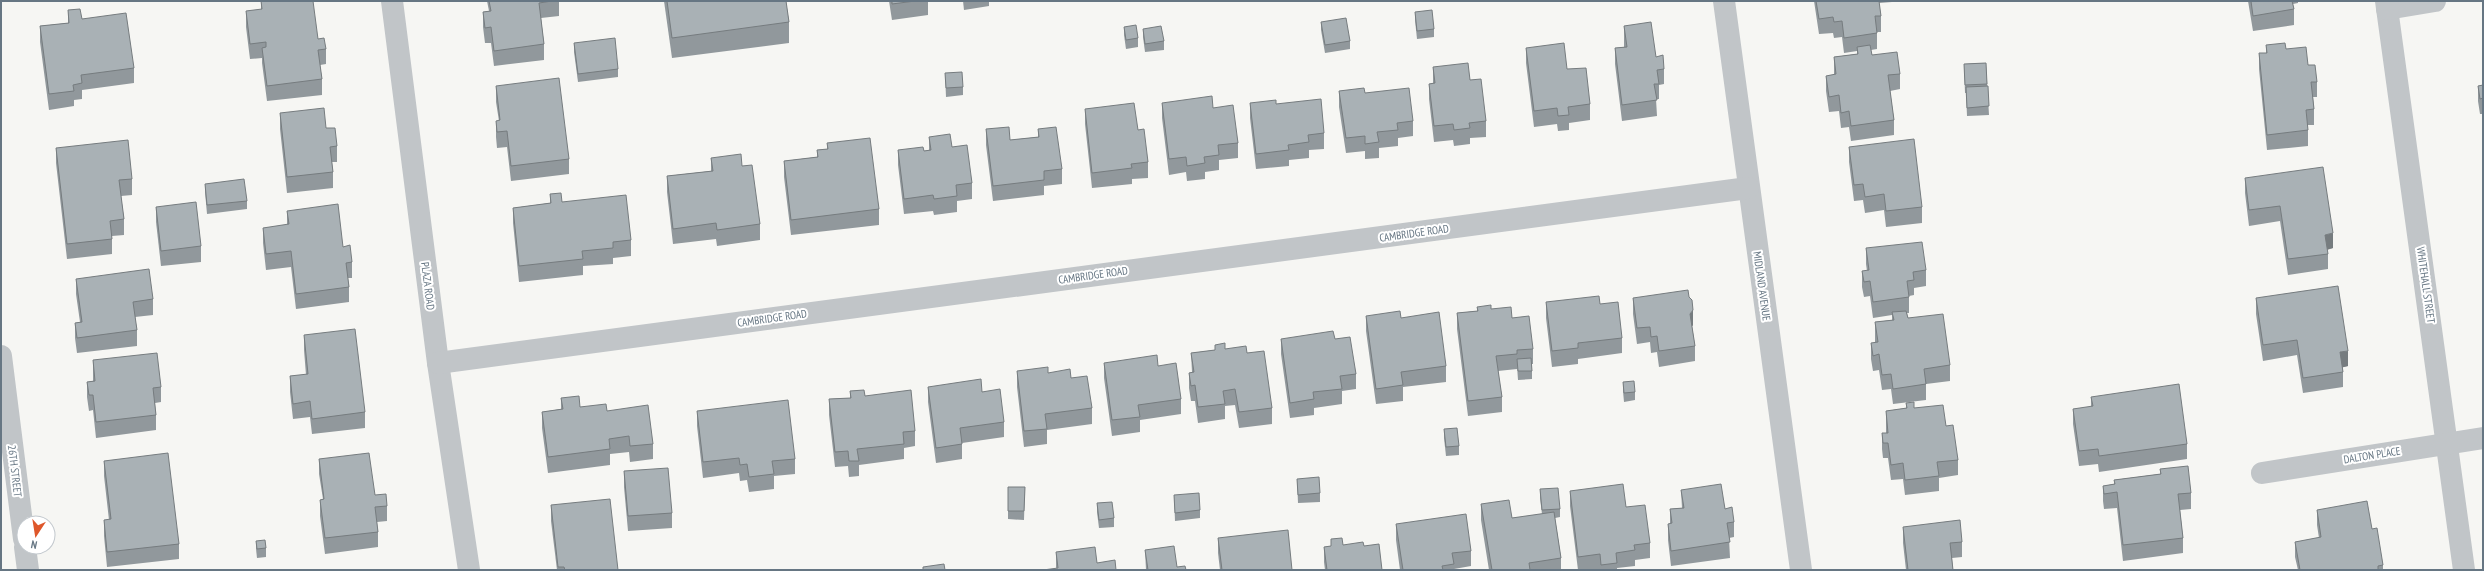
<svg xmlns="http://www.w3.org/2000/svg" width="2484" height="571" font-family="'PT Sans Narrow',sans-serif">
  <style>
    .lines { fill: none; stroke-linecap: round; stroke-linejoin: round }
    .minor { stroke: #c1c5c8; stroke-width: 22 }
    .wall { fill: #91989c }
    .shaded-wall { fill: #767c7f }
    .building { fill: #a9b1b5; stroke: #767c7f }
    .labels { text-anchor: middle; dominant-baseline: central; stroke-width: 4; stroke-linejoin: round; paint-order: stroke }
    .street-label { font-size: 11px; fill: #667683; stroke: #fff }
  </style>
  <rect width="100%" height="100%" fill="#f6f6f3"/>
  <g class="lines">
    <g class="minor">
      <polyline points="392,1 438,363 469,570"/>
      <polyline points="1724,1 1801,570"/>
      <polyline points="2386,1 2464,570"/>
      <polyline points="2387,9 2435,1"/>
      <polyline points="1,356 24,539"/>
      <polyline points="438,363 1748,188"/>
      <polyline points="2262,473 2483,438"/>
      <polyline points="25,547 28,570"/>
    </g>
  </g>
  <g class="wall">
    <polygon points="261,1 318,39 326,49 326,64 320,65 322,79 322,95 267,101 262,63 262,58 250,59 246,27 246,11 261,10"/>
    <polygon points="487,1 559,1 559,16 541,18 544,44 544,60 494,66 491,43 485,43 483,27 483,12 489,11"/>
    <polygon points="664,1 786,1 789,22 789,43 672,58"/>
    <polygon points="889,1 928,1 928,15 892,20"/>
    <polygon points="963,1 989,1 989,6 964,10"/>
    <polygon points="1814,1 1892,1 1892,2 1879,3 1881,16 1881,32 1877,32 1877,49 1871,50 1872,55 1900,74 1900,89 1890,91 1894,120 1894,135 1851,141 1849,127 1841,128 1839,111 1829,112 1826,91 1826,76 1834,75 1834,57 1857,54 1857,51 1844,53 1842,37 1834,38 1833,33 1819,34"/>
    <polygon points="2248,1 2298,1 2298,3 2293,4 2294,9 2294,25 2253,31"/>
    <polygon points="68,10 82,19 134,68 134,83 82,90 82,99 74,100 74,106 49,110 40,42 40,26 68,23"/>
    <polygon points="1415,12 1434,29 1434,37 1417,39 1415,20"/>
    <polygon points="1321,22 1350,41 1350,49 1325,53 1321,30"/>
    <polygon points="1624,26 1656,57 1664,69 1664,84 1659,85 1659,99 1656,99 1657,116 1622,121 1615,64 1615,48 1624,47"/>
    <polygon points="1124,27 1138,38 1138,47 1126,49 1124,35"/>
    <polygon points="1143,29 1164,41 1164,50 1145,52 1143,37"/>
    <polygon points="574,43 618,69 618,77 578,82 574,52"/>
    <polygon points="2266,45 2286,49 2308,65 2317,82 2317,97 2313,97 2314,109 2314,125 2308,125 2308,146 2267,150 2259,69 2259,53 2266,53"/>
    <polygon points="1526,48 1567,69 1590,104 1590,120 1569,123 1569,130 1558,131 1557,124 1534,127 1526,63"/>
    <polygon points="1986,63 1989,115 1967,116 1966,93 1965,93 1964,64"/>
    <polygon points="1433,67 1470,80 1486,121 1486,137 1470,138 1470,144 1454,146 1453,140 1434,142 1429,99 1429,84 1433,83"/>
    <polygon points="945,73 963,87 963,95 946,97"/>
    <polygon points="2483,85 2483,114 2480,114 2478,101 2478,86"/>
    <polygon points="496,86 569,159 569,174 511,181 507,147 497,148 496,137 496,121 499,121 496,102"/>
    <polygon points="1339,91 1365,93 1413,121 1413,136 1398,138 1398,146 1379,148 1379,158 1365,159 1365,151 1346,153 1339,107"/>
    <polygon points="1162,103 1213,108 1238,143 1238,158 1219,160 1219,170 1205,172 1205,179 1187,181 1186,172 1169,175 1162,118"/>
    <polygon points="1250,103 1276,104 1324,133 1324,149 1309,150 1309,158 1289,160 1289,166 1256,169 1250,118"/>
    <polygon points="1085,109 1138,130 1148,162 1148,178 1132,179 1132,184 1092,188 1085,124"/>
    <polygon points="280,113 326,128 337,146 337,162 332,162 333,172 333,188 287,193 280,129"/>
    <polygon points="986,129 1010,140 1038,137 1038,129 1062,169 1062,184 1044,186 1044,195 993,201 986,145"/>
    <polygon points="929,137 972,183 972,199 957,201 957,212 934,215 933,211 904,214 898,165 898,150 924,151 929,150"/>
    <polygon points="827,143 879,209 879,225 791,235 784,177 784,161 817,157 817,150 827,149"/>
    <polygon points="1849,147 1922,207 1922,223 1886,227 1884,210 1865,213 1863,200 1854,201 1849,162"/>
    <polygon points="56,148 132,179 132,195 121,196 124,219 124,235 112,236 112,254 67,259 56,163"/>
    <polygon points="711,158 742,166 760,224 760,240 717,246 716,239 673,244 667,192 667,176 711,171"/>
    <polygon points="2245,178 2333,248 2327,250 2328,254 2328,269 2288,275 2280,221 2249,226 2245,193"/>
    <polygon points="205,184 247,201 247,209 207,214 205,192"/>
    <polygon points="550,194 562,202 631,240 631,256 613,258 613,264 583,266 583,275 519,282 513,223 513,208 550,203"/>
    <polygon points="156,207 201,246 201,262 161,266 156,222"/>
    <polygon points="287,211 343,247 352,262 352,278 348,278 349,287 349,302 296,309 291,267 266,270 263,243 263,228 287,225"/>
    <polygon points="1866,248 1926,270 1926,286 1914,288 1914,295 1909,296 1909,313 1907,313 1908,318 1950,365 1950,381 1926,384 1926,400 1893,404 1891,389 1882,390 1879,370 1873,371 1871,359 1871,343 1875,343 1875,322 1892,320 1892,315 1873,318 1870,296 1864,297 1862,287 1862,271 1867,271 1866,264"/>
    <polygon points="76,279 153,299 153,315 135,317 137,330 137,346 77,353 75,338 75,323 80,322 76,294"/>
    <polygon points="1689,297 1693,325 1692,326 1695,346 1695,361 1659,367 1657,352 1651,353 1650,342 1637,344 1633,314 1633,298"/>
    <polygon points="2256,298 2348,366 2343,367 2343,387 2303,393 2297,355 2263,361 2256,314"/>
    <polygon points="1546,302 1600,304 1622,338 1622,353 1578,359 1578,364 1552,367 1546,318"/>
    <polygon points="1477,307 1491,309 1512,318 1533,349 1533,364 1532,364 1532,379 1518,380 1517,366 1517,369 1498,371 1502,397 1502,412 1468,416 1457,329 1457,313 1477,311"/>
    <polygon points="1366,316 1401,318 1446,366 1446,382 1403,387 1403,401 1376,404 1366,331"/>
    <polygon points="304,335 365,412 365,428 312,434 310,417 293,419 290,392 290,376 306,375 304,350"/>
    <polygon points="1281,339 1335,339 1356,374 1356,389 1342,391 1342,404 1314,408 1314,415 1290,418 1281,354"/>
    <polygon points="1215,345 1225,349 1247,353 1272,408 1272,424 1239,428 1235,405 1225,406 1225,419 1198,423 1195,401 1191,401 1189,388 1189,373 1192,372 1191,353 1215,350"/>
    <polygon points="93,360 161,387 161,402 155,403 156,415 156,430 96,438 93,410 89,411 87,397 87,382 93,381"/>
    <polygon points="1104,363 1158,366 1181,399 1181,414 1140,420 1140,432 1112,436 1104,378"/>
    <polygon points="1017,371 1048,373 1071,378 1092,408 1092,424 1047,430 1047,444 1024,447 1017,387"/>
    <polygon points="1623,382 1635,392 1635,400 1624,402 1623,391"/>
    <polygon points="928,387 982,392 1004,422 1004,437 962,443 962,459 936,463 928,402"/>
    <polygon points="850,391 865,396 915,431 915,446 904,448 904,459 859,465 859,476 849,477 848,466 835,467 829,415 829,399 850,398"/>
    <polygon points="2091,397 2187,444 2187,459 2099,472 2098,464 2079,466 2073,424 2073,409 2091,407"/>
    <polygon points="561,398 580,407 607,411 653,444 653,459 630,462 629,452 610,454 610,465 548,473 542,428 542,412 561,409"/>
    <polygon points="1906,403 1914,408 1946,426 1958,460 1958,475 1939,478 1939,491 1905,495 1903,479 1891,480 1888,458 1883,458 1882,449 1882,433 1886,433 1886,411 1906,408"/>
    <polygon points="697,411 795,459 795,474 774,476 774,489 749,492 747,480 740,481 739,473 703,478 697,426"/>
    <polygon points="1444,429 1459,446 1459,455 1446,456 1444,438"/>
    <polygon points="319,459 375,495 387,506 387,521 377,522 378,532 378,547 325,554 320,516 320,500 323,499 319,474"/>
    <polygon points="104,461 179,544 179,559 107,567 104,536 104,520 109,520 104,476"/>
    <polygon points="2160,469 2191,493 2191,509 2180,510 2183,538 2183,553 2123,561 2117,508 2104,509 2103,501 2103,486 2114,484 2114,480 2160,474"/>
    <polygon points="624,471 672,513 672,528 628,531 624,487"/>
    <polygon points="1297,479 1320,493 1320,502 1298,503"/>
    <polygon points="1008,487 1025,487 1024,520 1008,519"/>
    <polygon points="1540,489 1560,509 1560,517 1555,518 1561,558 1561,570 1489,570 1481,520 1481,504 1512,518 1542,514 1540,498"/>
    <polygon points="1681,490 1725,509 1734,522 1734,537 1729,538 1730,558 1671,566 1668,540 1668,524 1670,524 1670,509 1682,508"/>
    <polygon points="1570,491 1626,507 1650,543 1650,558 1635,560 1635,566 1617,568 1617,570 1578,570 1570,506"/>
    <polygon points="1174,495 1200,510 1200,518 1175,521"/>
    <polygon points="1097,503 1114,518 1114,527 1099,528 1097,512"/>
    <polygon points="551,505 618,570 557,570 551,521"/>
    <polygon points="2317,510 2372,529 2383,565 2383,570 2298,570 2295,557 2295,542 2319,538 2317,525"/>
    <polygon points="1396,524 1471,551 1471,566 1454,569 1454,570 1400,570 1396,540"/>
    <polygon points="1903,527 1962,542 1962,557 1952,558 1953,570 1906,570 1903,543"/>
    <polygon points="1218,538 1292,570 1220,570 1218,553"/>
    <polygon points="1331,539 1343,545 1364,546 1382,570 1325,570 1324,562 1324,547 1331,546"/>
    <polygon points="256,541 266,548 266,557 257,558 256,549"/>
    <polygon points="1145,550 1177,567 1186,570 1146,570"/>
    <polygon points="1056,552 1097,563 1056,568"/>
  </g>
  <g class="shaded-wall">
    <polygon points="2333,233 2333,248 2325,250 2325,235"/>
    <polygon points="1693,310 1693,325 1690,329 1690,314"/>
    <polygon points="2348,351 2348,366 2340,368 2340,352"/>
  </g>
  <g class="building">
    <polygon points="261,1 313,1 318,39 324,38 326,49 318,50 322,79 267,86 262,48 266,47 266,42 250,44 246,11 262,9"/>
    <polygon points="489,1 552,1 539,3 544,44 494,51 491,27 485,28 483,12 491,11"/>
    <polygon points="667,1 786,1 789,22 672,38"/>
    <polygon points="892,1 915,1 892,4"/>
    <polygon points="1816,1 1879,1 1881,16 1875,16 1877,33 1844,38 1842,21 1834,22 1833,17 1819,19"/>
    <polygon points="2251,1 2292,1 2294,9 2253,16"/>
    <polygon points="80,9 82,19 126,13 134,68 81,75 82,83 73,85 74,91 49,94 40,26 69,23 68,10"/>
    <polygon points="1432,10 1434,29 1417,31 1415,12"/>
    <polygon points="1346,18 1350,41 1325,45 1321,22"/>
    <polygon points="1651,22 1656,57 1663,55 1664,69 1657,70 1659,84 1654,84 1657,100 1622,105 1615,48 1627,47 1624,26"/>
    <polygon points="1136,25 1138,38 1126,40 1124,27"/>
    <polygon points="1161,26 1164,41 1145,44 1143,29"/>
    <polygon points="615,38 618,69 578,74 574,43"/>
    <polygon points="1564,43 1567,69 1586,68 1590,104 1568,107 1569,115 1558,116 1557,108 1534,111 1526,48"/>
    <polygon points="2285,43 2286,49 2306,47 2308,65 2315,65 2317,82 2311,82 2314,109 2306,110 2308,130 2267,135 2259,53 2267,53 2266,45"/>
    <polygon points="1870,45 1872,55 1897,52 1900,74 1888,75 1894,120 1851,126 1849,111 1841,113 1839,95 1829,97 1826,76 1836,74 1834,57 1858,54 1857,47"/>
    <polygon points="1468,63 1470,80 1481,79 1486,121 1469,123 1470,128 1454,130 1453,124 1434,126 1429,84 1435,83 1433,67"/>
    <polygon points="1986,63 1987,84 1965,85 1964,64"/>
    <polygon points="962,72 963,87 946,88 945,73"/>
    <polygon points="559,78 569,159 511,166 507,131 497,132 496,121 500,120 496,86"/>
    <polygon points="2483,85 2483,98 2480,99 2478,86"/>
    <polygon points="1988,86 1989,106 1967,108 1966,87"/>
    <polygon points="1364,88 1365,93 1409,88 1413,121 1397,123 1398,130 1377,132 1379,142 1365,144 1365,136 1346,138 1339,91"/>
    <polygon points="1212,96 1213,108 1233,105 1238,143 1218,145 1219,155 1204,157 1205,163 1187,166 1186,157 1169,159 1162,103"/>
    <polygon points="1321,99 1324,133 1308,135 1309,142 1288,145 1289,150 1256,154 1250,103 1276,100 1276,104"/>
    <polygon points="1134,103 1138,130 1144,129 1148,162 1131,164 1132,168 1092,173 1085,109"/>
    <polygon points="324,108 326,128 335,128 337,146 330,147 333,172 287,177 280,113"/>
    <polygon points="1009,127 1010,140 1039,137 1038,129 1056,127 1062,169 1044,171 1044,180 993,186 986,129"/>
    <polygon points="950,134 952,147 967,145 972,183 956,185 957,196 934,199 933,195 904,199 898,150 923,147 924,151 931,150 929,137"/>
    <polygon points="870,138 879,209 791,220 784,161 818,157 817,150 828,149 827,143"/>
    <polygon points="1914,139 1922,207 1886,211 1884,194 1865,197 1863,184 1854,185 1849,147"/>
    <polygon points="128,140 132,179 119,180 124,219 110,221 112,239 67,244 56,148"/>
    <polygon points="741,154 742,166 752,165 760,224 717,230 716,223 673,229 667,176 713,171 711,158"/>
    <polygon points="2323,167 2333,233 2325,235 2328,254 2288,259 2280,206 2249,210 2245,178"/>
    <polygon points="244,179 247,201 207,205 205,184"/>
    <polygon points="561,193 562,202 626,195 631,240 613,242 613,248 582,251 583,259 519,266 513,208 551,203 550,194"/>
    <polygon points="196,202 201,246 161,251 156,207"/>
    <polygon points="338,204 343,247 350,245 352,262 346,263 349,287 296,294 291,251 266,254 263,228 289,224 287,211"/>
    <polygon points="1922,242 1926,270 1913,272 1914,280 1907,281 1909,297 1873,302 1870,281 1864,282 1862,271 1869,270 1866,248"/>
    <polygon points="149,269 153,299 133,302 137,330 77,338 75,323 82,322 76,279"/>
    <polygon points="2338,286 2348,351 2340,352 2343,372 2303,378 2297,340 2263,345 2256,298"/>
    <polygon points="1688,290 1689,297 1692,300 1693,310 1690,314 1695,346 1659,351 1657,336 1651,337 1650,327 1637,328 1633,298"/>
    <polygon points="1599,296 1600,304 1618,302 1622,338 1578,343 1578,348 1552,351 1546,302"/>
    <polygon points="1491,305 1491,309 1511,307 1512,318 1529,316 1533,349 1517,350 1517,354 1496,356 1502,397 1468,401 1457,313 1478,311 1477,307"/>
    <polygon points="1400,311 1401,318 1439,312 1446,366 1401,372 1403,385 1376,389 1366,316"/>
    <polygon points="1906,311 1908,318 1943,314 1950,365 1924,369 1926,384 1893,389 1891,374 1882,375 1879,354 1873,356 1871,343 1878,342 1875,322 1894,320 1892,312"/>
    <polygon points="355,329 365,412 312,419 310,401 293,404 290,376 308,374 304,335"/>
    <polygon points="1333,331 1335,339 1350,337 1356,374 1340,376 1342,389 1313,392 1314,399 1290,403 1281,339"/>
    <polygon points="1225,343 1225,349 1246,346 1247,353 1264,351 1272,408 1239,412 1235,389 1223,391 1225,404 1198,407 1195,385 1191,386 1189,373 1194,372 1191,353 1215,350 1215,345"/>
    <polygon points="157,353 161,387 153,388 156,415 96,422 93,395 89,395 87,382 95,381 93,360"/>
    <polygon points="1157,355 1158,366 1176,363 1181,399 1138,405 1140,417 1112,420 1104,363"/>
    <polygon points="1531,358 1532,371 1518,371 1517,359"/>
    <polygon points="1048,367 1048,373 1070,369 1071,378 1087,376 1092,408 1045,414 1047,429 1024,431 1017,371"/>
    <polygon points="981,379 982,392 1000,389 1004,422 960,428 962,444 936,448 928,387"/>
    <polygon points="1634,381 1635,392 1624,393 1623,382"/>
    <polygon points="2179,384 2187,444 2099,456 2098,449 2079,451 2073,409 2093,406 2091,397"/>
    <polygon points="864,390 865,396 911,390 915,431 903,432 904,444 857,449 859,461 849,461 848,451 835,452 829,399 851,398 850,391"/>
    <polygon points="579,396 580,407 606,404 607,411 648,405 653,444 630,446 629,436 609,439 610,449 548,457 542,412 563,409 561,398"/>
    <polygon points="788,400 795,459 772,461 774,474 749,477 747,464 740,465 739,458 703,462 697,411"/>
    <polygon points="1914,402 1914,408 1943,405 1946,426 1953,425 1958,460 1937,462 1939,476 1905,480 1903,463 1891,465 1888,443 1883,443 1882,433 1888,433 1886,411 1907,408 1906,403"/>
    <polygon points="1457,428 1459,446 1446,447 1444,429"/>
    <polygon points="168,453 179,544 107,552 104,520 111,519 104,461"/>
    <polygon points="369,453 375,495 386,494 387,506 375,507 378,532 325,538 320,500 324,499 319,459"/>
    <polygon points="2188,466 2191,493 2178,494 2183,538 2123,545 2117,492 2104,494 2103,486 2115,484 2114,480 2161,474 2160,469"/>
    <polygon points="668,468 672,513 628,516 624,471"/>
    <polygon points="1319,477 1320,493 1298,495 1297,479"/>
    <polygon points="1623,484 1626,507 1645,505 1650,543 1634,545 1635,550 1616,553 1617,563 1601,565 1600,554 1578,557 1570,491"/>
    <polygon points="1721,484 1725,509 1732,507 1734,522 1727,523 1730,542 1671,551 1668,524 1672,523 1670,509 1684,508 1681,490"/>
    <polygon points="1008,487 1025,487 1024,511 1008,511"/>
    <polygon points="1558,488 1560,509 1542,510 1540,489"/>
    <polygon points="1199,493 1200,510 1175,513 1174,495"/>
    <polygon points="610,499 618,570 565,570 564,567 558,567 551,505"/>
    <polygon points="1509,500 1512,518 1554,512 1561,558 1529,563 1530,570 1492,570 1481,504"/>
    <polygon points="2367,501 2372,529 2377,528 2383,565 2378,566 2378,570 2300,570 2295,542 2321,537 2317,510"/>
    <polygon points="1112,502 1114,518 1099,520 1097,503"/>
    <polygon points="1466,514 1471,551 1452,553 1454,564 1442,566 1443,570 1403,570 1396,524"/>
    <polygon points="1960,520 1962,542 1950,543 1953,570 1908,570 1903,527"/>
    <polygon points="1288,530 1292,570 1222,570 1218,538"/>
    <polygon points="1342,538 1343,545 1363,542 1364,546 1379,544 1382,570 1327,570 1324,547 1331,546 1331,539"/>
    <polygon points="265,540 266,548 257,549 256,541"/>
    <polygon points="1174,546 1177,567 1185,566 1186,570 1148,570 1145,550"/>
    <polygon points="1095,547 1097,563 1115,560 1116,570 1043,570 1058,568 1056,552"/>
    <polygon points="944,564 945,570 923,570 923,567"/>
  </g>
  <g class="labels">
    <g class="street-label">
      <text transform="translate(1414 233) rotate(-8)">CAMBRIDGE ROAD</text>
      <text transform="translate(1093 275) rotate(-8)">CAMBRIDGE ROAD</text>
      <text transform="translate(2426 285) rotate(82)">WHITEHALL STREET</text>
      <text transform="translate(428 286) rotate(83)">PLAZA ROAD</text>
      <text transform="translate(1762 286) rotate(82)">MIDLAND AVENUE</text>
      <text transform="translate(772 318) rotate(-8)">CAMBRIDGE ROAD</text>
      <text transform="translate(2372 455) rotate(-9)">DALTON PLACE</text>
      <text transform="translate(15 471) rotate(83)">26TH STREET</text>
    </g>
  </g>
  <rect width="2484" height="571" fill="none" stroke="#667683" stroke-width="4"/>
  <g transform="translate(36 535) rotate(192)"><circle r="19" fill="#ffffff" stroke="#c2c8cd"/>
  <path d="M0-3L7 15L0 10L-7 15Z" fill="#de572b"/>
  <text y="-6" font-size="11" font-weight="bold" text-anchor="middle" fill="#667683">N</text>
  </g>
</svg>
